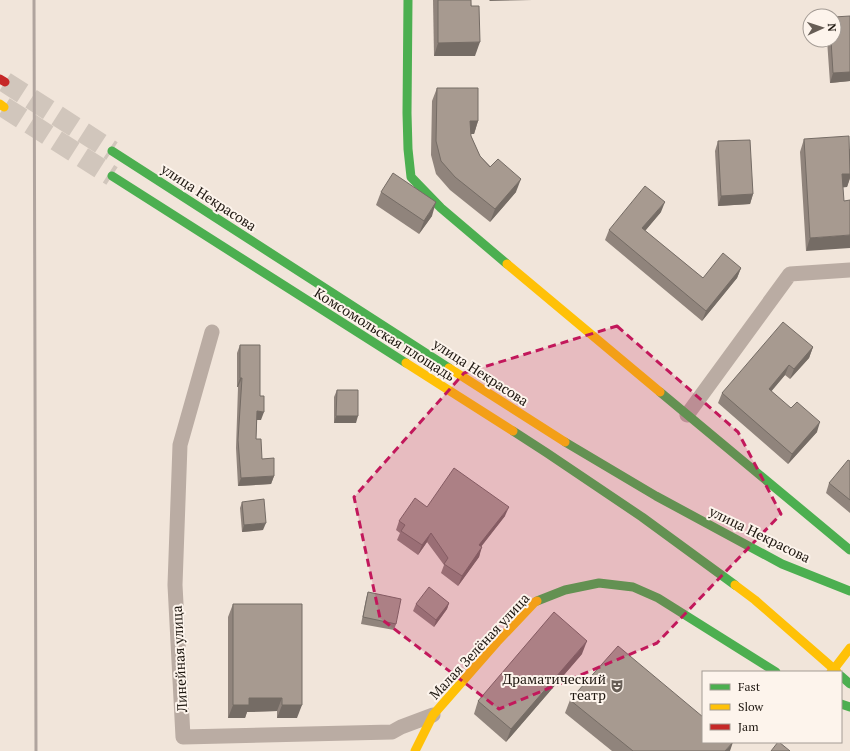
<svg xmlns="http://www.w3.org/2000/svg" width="850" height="751" font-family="'PT Serif',serif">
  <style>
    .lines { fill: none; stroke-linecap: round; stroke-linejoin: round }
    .secondary-tunnel { stroke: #d1c6bc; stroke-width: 21; stroke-dasharray: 21 10; stroke-linecap: butt }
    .street { stroke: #baaca3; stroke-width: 15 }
    .fast { stroke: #4caf50; stroke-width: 9 }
    .slow { stroke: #ffc107; stroke-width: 9 }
    .jam { stroke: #c62828; stroke-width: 9 }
    .rail { stroke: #b0a49e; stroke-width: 3 }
    .wall { fill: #90847c }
    .shaded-wall { fill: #756c65 }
    .building { fill: #a79a90; stroke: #756c65 }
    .marked { fill: #c2185b; fill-opacity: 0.2; stroke: #c2185b; stroke-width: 3; stroke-dasharray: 8 5; stroke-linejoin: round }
    .labels { text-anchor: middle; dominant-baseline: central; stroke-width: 4; stroke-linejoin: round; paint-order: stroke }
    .street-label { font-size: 14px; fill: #1d160f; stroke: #fdf4ec }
    .poi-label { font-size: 14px; fill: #1d160f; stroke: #fdf4ec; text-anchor: end }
  </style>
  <rect width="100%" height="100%" fill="#f1e5da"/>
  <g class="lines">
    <g class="secondary-tunnel">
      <polyline points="5,82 112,151"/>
      <polyline points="4,107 112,176"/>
    </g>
    <g class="street">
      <polyline points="212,332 180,445 175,585 183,737 392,732 401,727 433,715"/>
      <polyline points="687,415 790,274 850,270"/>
    </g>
    <g class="fast">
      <polyline points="408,0 407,113 408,149 411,177 441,208 507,264"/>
      <polyline points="112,151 449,368"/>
      <polyline points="112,176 406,363"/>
      <polyline points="660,392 850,550"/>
      <polyline points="513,431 547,453 642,517 735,585"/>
      <polyline points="565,442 656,496 782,564 850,591"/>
      <polyline points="537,601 565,590 599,583 633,587 658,598 776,672"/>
      <polyline points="841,676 850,684"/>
      <polyline points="841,704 850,707"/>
    </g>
    <g class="slow">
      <polyline points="0,104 4,107"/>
      <polyline points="507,264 660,392"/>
      <polyline points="406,363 513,431"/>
      <polyline points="449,368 565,442"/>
      <polyline points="735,585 755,600 834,669 831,672"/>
      <polyline points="837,672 834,669 850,648"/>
      <polyline points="415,751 433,715 497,642 535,602 537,601"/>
    </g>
    <polyline class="jam" points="0,79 5,82"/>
    <polyline class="rail" points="34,0 36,751"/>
  </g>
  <g class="wall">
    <polygon points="433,0 471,0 475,56 434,56"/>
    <polygon points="850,16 850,81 830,83 827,40 834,40"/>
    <polygon points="437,88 478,121 474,134 471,134 471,136 480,156 516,192 490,222 450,190 436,174 431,155 432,101"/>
    <polygon points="804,139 850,149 850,178 847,187 843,187 806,251 800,152"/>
    <polygon points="718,141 753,194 750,204 718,206 715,151"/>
    <polygon points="381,192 432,216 419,234 376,205"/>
    <polygon points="661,212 645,231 703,278 741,268 737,278 702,321 605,240 609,230"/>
    <polygon points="240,345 260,396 261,420 257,420 256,439 262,459 274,476 271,484 238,486 236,448 238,387 237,387 237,353"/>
    <polygon points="813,347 809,358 790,379 785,375 771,391 817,432 788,464 718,403 722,393"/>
    <polygon points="337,390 356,423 334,423 334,397"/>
    <polygon points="850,461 850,513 826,493 829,483"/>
    <polygon points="242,502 263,530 242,532 240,508"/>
    <polygon points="427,507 505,516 481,547 479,557 458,586 441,573 444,565 427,542 418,555 397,540 400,533 396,530 399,521"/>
    <polygon points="368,592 396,624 394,630 361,624 366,599"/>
    <polygon points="449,603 447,609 434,627 413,611 416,604"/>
    <polygon points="233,604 297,718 277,718 277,711 247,712 245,718 228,718 228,617"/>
    <polygon points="582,654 506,742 474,714 478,701"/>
    <polygon points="570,700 730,751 612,751 565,713"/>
  </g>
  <g class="shaded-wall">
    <polygon points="490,0 532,0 489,1"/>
    <polygon points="480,42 475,56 434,56 438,43"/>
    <polygon points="850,72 850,81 830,83 833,73"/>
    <polygon points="470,121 478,121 474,134 465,134"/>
    <polygon points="842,174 850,174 850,178 847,187 838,188"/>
    <polygon points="521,179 516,192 490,222 495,209"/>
    <polygon points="753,194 750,204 718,206 721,196"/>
    <polygon points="436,202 432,216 419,234 424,221"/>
    <polygon points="665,202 661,212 639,238 642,228"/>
    <polygon points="850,235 850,248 806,251 810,238"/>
    <polygon points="741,268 737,278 702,321 706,311"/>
    <polygon points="813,347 809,358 790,379 794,369"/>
    <polygon points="789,365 785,375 765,399 769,389"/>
    <polygon points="240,378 242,378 238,387 237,387"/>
    <polygon points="257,411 264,412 261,420 254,420"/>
    <polygon points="336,416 358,416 356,423 334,423"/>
    <polygon points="820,422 817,432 788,464 792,454"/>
    <polygon points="274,476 271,484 238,486 241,478"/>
    <polygon points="509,507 505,516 475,554 479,545"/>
    <polygon points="266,523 263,530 242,532 244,525"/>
    <polygon points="431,533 427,542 418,555 422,545"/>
    <polygon points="482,547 479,557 458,586 462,576"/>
    <polygon points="449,603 447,609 434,627 436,620"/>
    <polygon points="587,641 582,654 506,742 511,729"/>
    <polygon points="249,698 282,698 277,711 247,712 245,718 228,718 233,705"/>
    <polygon points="282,705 302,705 297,718 277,718"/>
    <polygon points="733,742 730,751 725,751"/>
  </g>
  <g class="building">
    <polygon points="438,0 471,0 471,6 479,6 480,42 438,43"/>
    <polygon points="850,16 850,72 833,73 831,40 834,40 834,17"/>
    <polygon points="437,88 478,88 478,121 470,121 471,136 480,156 490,167 498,159 521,179 495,209 455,177 441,161 436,141"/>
    <polygon points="849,136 850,174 842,174 844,201 850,200 850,235 810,238 804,139"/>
    <polygon points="750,140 753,194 721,196 718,141"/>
    <polygon points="393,173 436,202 424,221 381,192"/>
    <polygon points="645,186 665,202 642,228 703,278 723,253 741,268 706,311 609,230"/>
    <polygon points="783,322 813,347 794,369 789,365 769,389 791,408 797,402 820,422 792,454 722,393"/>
    <polygon points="240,345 260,345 260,396 264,396 264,412 257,411 256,439 261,439 262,459 274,458 274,476 241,478 238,440 242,378 240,378"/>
    <polygon points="337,390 358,390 358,416 336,416"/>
    <polygon points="848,460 850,461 850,500 829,483"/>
    <polygon points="454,468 509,507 479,545 482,547 462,576 444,564 448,558 431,533 422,545 401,531 405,525 399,521 415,498 427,507"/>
    <polygon points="264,499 266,523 244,525 242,502"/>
    <polygon points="429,587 449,603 436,620 416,604"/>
    <polygon points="368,592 401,599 396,624 363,617"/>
    <polygon points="233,604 302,604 302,705 282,705 282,698 249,698 249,705 233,705"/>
    <polygon points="554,612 587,641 511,729 478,701"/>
    <polygon points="618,646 703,717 703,742 733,742 725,751 633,751 570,700"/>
    <polygon points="778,742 779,742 790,751 771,751"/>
  </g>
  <path class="marked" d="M617 326 738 432 781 514 657 643 499 709 380 618 354 497 464 373Z"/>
  <defs>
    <g id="theatre-bare" transform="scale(1.08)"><path d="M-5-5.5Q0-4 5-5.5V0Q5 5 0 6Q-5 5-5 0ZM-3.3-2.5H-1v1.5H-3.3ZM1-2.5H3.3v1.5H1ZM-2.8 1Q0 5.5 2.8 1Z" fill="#675e56" stroke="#fdf4ec" stroke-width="2.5" paint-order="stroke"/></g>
  </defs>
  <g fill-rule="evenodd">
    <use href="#theatre-bare" x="617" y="686"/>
  </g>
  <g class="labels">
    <g class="street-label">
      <text transform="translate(209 197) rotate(33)">улица Некрасова</text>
      <text transform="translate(385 334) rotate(32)">Комсомольская площадь</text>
      <text transform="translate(481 372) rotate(33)">улица Некрасова</text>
      <text transform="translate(760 534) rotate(26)">улица Некрасова</text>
      <text transform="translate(479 646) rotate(-47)">Малая Зелёная улица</text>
      <text transform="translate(179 659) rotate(-93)">Линейная улица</text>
    </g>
    <g class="poi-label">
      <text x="606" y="678">Драматический<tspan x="606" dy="16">театр</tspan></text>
    </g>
  </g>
  <rect x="702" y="671" width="140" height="72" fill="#fdf4ec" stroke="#a39b94"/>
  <rect x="710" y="684" width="20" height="6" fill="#4caf50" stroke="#a39b94"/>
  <text x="738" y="691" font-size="12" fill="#1d160f">Fast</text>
  <rect x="710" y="704" width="20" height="6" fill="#ffc107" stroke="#a39b94"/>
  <text x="738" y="711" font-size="12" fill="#1d160f">Slow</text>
  <rect x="710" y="724" width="20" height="6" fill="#c62828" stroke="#a39b94"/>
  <text x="738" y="731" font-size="12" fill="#1d160f">Jam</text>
  <g transform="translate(822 28) rotate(87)"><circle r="19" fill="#fdf4ec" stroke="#a39b94"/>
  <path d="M0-3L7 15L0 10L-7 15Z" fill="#675e56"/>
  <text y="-6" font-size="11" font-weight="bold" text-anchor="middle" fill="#1d160f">N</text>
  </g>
</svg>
